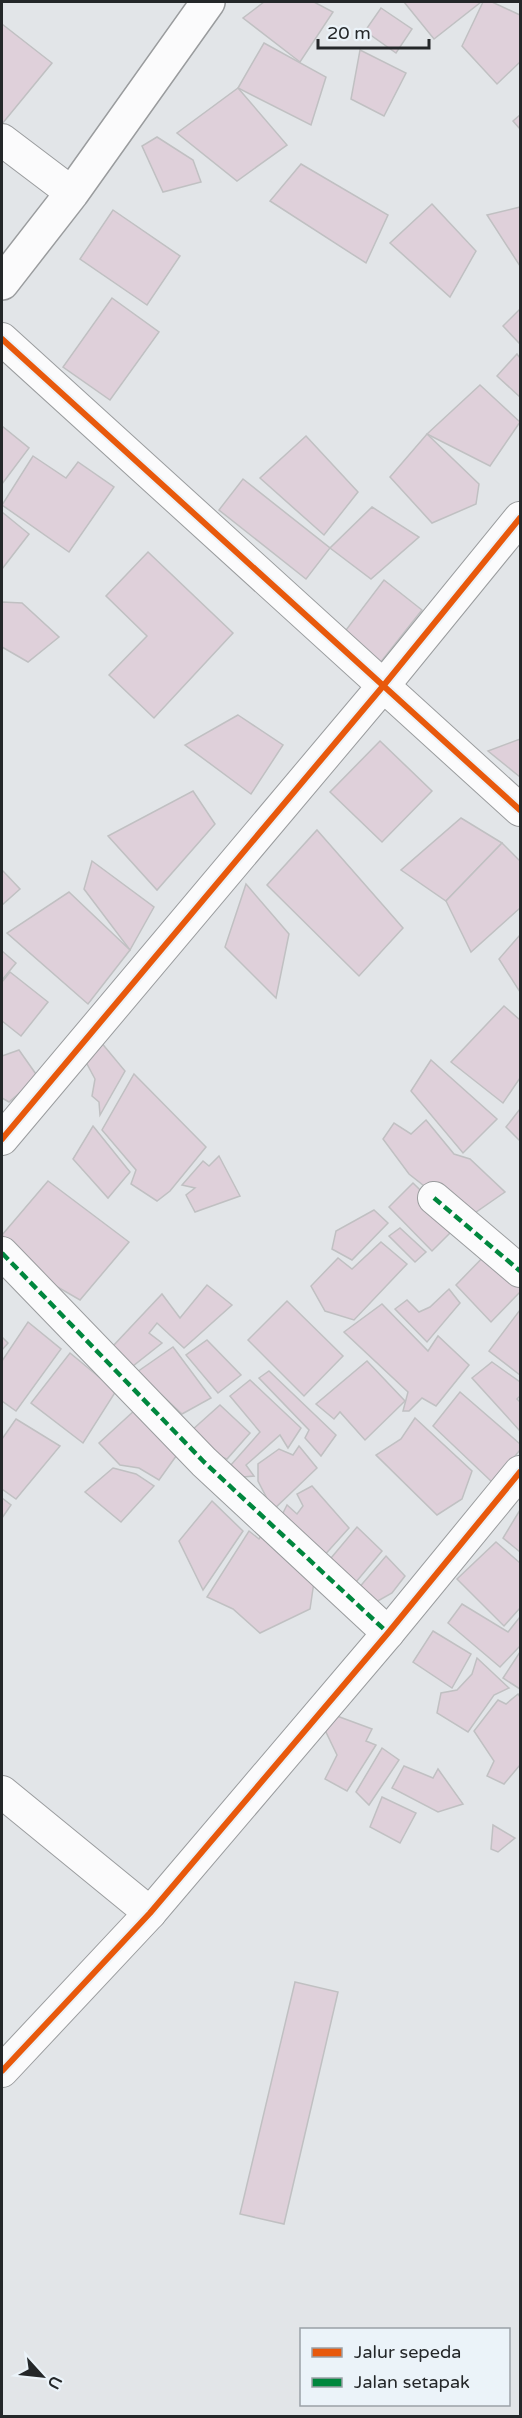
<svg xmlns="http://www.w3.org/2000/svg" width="522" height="2418" font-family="'Varela Round',sans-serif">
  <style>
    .building { fill: #dfd0da; stroke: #c0c0c2; stroke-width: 1.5 }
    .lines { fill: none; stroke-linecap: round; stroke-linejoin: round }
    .minor-casing { stroke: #9a9c9e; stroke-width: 34 }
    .secondary-casing { stroke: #9a9c9e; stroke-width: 36 }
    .minor { stroke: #fbfbfc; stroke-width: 32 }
    .secondary { stroke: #fbfbfc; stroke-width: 33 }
    .quiet { stroke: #00873e; stroke-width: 4.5; stroke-dasharray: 9 4.5; stroke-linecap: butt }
    .cycleway-casing { stroke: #ebf3f9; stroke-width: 10 }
    .cycleway { stroke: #e8590c; stroke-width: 6 }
  </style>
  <rect width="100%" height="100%" fill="#e2e5e8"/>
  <g class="building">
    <polygon points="264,2 314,2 333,12 300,62 243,18"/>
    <polygon points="404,2 481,2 434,39"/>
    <polygon points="483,2 492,2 520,15 520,62 497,84 462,46"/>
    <polygon points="381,8 412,29 396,53 365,31"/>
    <polygon points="2,24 52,63 2,124"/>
    <polygon points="264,43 326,77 311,125 238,88"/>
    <polygon points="360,50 406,73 384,116 351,99"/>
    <polygon points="238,88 287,145 237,181 177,133"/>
    <polygon points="520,115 520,129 513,121"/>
    <polygon points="157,137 193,160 201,182 163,192 142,146"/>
    <polygon points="301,164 388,215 366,263 270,201"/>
    <polygon points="432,204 476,251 450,297 390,243"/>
    <polygon points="520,207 520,266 487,215"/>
    <polygon points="113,210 180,256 147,305 80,259"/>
    <polygon points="112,298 159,332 110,400 63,367"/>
    <polygon points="520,309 520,344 503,326"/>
    <polygon points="517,354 520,358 520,397 497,376"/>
    <polygon points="480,385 520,422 490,466 427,434"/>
    <polygon points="2,426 29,448 2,484"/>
    <polygon points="427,434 479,484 476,504 432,523 390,477"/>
    <polygon points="306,436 358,492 324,535 260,478"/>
    <polygon points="33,456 66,478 78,462 114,487 69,552 2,505"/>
    <polygon points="243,479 330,548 306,579 219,510"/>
    <polygon points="372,507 419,537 371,579 330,548"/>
    <polygon points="2,512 29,534 2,569"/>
    <polygon points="148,552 233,633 154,718 109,675 147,636 106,596"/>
    <polygon points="384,580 422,610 380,663 343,634"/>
    <polygon points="2,602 22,603 59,637 28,662 2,647"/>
    <polygon points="238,715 283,745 251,794 185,745"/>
    <polygon points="520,739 520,777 488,751"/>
    <polygon points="380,741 432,791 382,842 330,792"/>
    <polygon points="193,791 215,824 157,890 108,836"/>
    <polygon points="461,818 502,843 446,901 401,870"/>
    <polygon points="317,830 403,928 359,976 267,885"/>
    <polygon points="502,843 520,861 520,908 471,952 446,901"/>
    <polygon points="92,861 154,907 130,950 84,889"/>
    <polygon points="2,870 20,889 2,905"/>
    <polygon points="246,884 289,934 276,998 225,947"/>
    <polygon points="69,892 130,950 88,1004 7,933"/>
    <polygon points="520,935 520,992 499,959"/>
    <polygon points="2,951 16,963 2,980"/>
    <polygon points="10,972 48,1002 21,1036 2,1021 2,982"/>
    <polygon points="504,1006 520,1020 520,1078 503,1103 451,1062"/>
    <polygon points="100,1041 125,1071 100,1115 99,1102 92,1096 95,1079 86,1062"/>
    <polygon points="19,1050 38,1077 9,1102 2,1098 2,1056"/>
    <polygon points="431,1060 497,1119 463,1153 411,1091"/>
    <polygon points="134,1074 206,1147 170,1191 157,1201 131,1184 136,1170 102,1130"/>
    <polygon points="520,1109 520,1141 506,1127"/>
    <polygon points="426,1120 454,1154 470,1159 505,1192 466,1219 409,1174 383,1139 394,1123 411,1134"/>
    <polygon points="93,1126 130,1172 108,1198 73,1159"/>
    <polygon points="219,1156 240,1196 195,1212 186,1195 195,1188 182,1185 203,1161 209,1166"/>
    <polygon points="48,1181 129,1242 80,1300 35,1274 2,1235"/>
    <polygon points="413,1183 457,1226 432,1251 389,1207"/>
    <polygon points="374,1210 388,1223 352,1260 332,1249 336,1231"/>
    <polygon points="400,1228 426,1252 415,1262 389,1236"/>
    <polygon points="381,1242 407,1264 354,1320 325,1311 311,1286 338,1258 352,1269"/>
    <polygon points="491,1249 520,1275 520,1292 491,1322 456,1285"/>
    <polygon points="207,1285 232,1305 184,1348 157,1323 149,1333 162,1343 133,1366 113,1346 162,1294 180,1318"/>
    <polygon points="449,1289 460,1303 427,1342 395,1309 407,1300 419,1312 430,1307"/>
    <polygon points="287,1301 343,1356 304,1396 248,1340"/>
    <polygon points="382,1304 428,1351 438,1336 469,1365 436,1406 422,1398 409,1411 403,1411 408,1392 344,1332"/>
    <polygon points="520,1310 520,1375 489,1351"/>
    <polygon points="28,1322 61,1349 16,1411 2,1401 2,1361"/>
    <polygon points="2,1337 8,1343 2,1350"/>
    <polygon points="207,1340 241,1375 218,1393 186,1355"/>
    <polygon points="173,1347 211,1398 182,1414 137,1372"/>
    <polygon points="70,1353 116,1391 83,1443 31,1403"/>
    <polygon points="367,1361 405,1401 365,1440 340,1412 334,1419 316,1404"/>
    <polygon points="492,1362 520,1382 520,1396 517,1399 520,1402 520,1431 472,1378"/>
    <polygon points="269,1371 336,1435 321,1456 305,1438 309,1430 259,1378"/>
    <polygon points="250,1380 301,1428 288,1448 280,1435 246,1465 254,1476 231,1478 230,1466 260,1432 230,1396"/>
    <polygon points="460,1392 520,1444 520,1450 493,1483 433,1426"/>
    <polygon points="220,1405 250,1433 227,1459 194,1447 191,1431"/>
    <polygon points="135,1410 179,1452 159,1480 139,1468 120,1465 99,1443"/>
    <polygon points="415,1418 472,1471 462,1499 437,1515 376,1455 401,1439"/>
    <polygon points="16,1419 60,1446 16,1499 2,1489 2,1439"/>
    <polygon points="299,1446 317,1468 273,1510 258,1481 258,1464 279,1449 293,1455"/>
    <polygon points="113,1468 136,1474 154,1486 121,1522 85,1492"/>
    <polygon points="312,1486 349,1528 322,1558 281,1517 287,1505 297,1514 303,1506 297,1494"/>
    <polygon points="2,1498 11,1505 2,1518"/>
    <polygon points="212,1501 243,1531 203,1590 179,1541"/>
    <polygon points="520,1510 520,1552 503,1538"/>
    <polygon points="357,1527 382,1551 351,1588 326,1564"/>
    <polygon points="265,1529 315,1575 310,1609 260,1633 233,1609 207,1597 249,1531 259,1539"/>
    <polygon points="496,1542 520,1563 520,1608 504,1626 457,1579"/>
    <polygon points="386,1556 405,1576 392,1593 369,1606 357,1590"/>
    <polygon points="462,1604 508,1632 520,1617 520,1646 500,1667 448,1623"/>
    <polygon points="433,1631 471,1654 452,1688 413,1662"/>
    <polygon points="520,1652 520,1689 503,1678"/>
    <polygon points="477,1658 509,1688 494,1695 468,1732 437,1713 441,1693 457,1690 472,1674"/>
    <polygon points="518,1694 520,1697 520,1765 504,1784 487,1776 494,1761 474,1731 498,1700 506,1704"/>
    <polygon points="337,1716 372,1729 366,1741 376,1745 347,1791 325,1779 337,1755 325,1730"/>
    <polygon points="382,1748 399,1760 369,1805 356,1792"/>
    <polygon points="404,1766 433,1778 438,1769 463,1804 438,1812 392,1788"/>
    <polygon points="382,1797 416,1813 400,1843 370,1827"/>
    <polygon points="493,1825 515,1838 498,1852 491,1849"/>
    <polygon points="295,1982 338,1992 284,2224 240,2214"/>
  </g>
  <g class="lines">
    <g class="minor-casing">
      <g id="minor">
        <polyline points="2,140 72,193"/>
        <polyline points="2,339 520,810"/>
        <polyline points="2,1139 384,685 520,518"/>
        <polyline points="434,1198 520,1271"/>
        <polyline points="2,1253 204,1462 388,1633"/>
        <polyline points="2,1792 150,1913"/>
        <polyline points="2,2071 150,1913 388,1633 520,1472"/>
      </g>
    </g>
    <g class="secondary-casing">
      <polyline id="secondary" points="2,283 72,193 208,2"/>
    </g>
    <use href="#minor" class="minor"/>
    <use href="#secondary" class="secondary"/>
    <g class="quiet">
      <polyline points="434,1198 520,1271"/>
      <polyline points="2,1253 204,1462 388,1633"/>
    </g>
    <g class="cycleway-casing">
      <g id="cycleway">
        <polyline points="2,339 520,810"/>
        <polyline points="2,1139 384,685 520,518"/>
        <polyline points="2,2071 150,1913 388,1633 520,1472"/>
      </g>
    </g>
    <use href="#cycleway" class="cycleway"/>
  </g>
  <rect width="522" height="2418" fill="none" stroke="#242729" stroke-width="6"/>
  <rect x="300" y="2328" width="210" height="78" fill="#ebf3f9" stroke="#9ba1a6" stroke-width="1.5"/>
  <rect x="312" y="2348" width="30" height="9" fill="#e8590c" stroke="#9ba1a6" stroke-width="1.5"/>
  <text x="354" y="2358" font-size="18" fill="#242729">Jalur sepeda</text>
  <rect x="312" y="2378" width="30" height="9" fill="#00873e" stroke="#9ba1a6" stroke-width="1.5"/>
  <text x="354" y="2388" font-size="18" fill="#242729">Jalan setapak</text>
  <g transform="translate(42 2376) rotate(117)" stroke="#ebf3f9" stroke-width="4.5" paint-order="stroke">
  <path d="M0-4.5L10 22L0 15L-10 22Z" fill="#242729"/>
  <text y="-9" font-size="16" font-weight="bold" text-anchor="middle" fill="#242729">U</text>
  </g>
  <path d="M318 39v9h111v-9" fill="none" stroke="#242729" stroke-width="3"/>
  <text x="327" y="39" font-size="18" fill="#242729" stroke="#ebf3f9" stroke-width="4.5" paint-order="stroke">20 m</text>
</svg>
